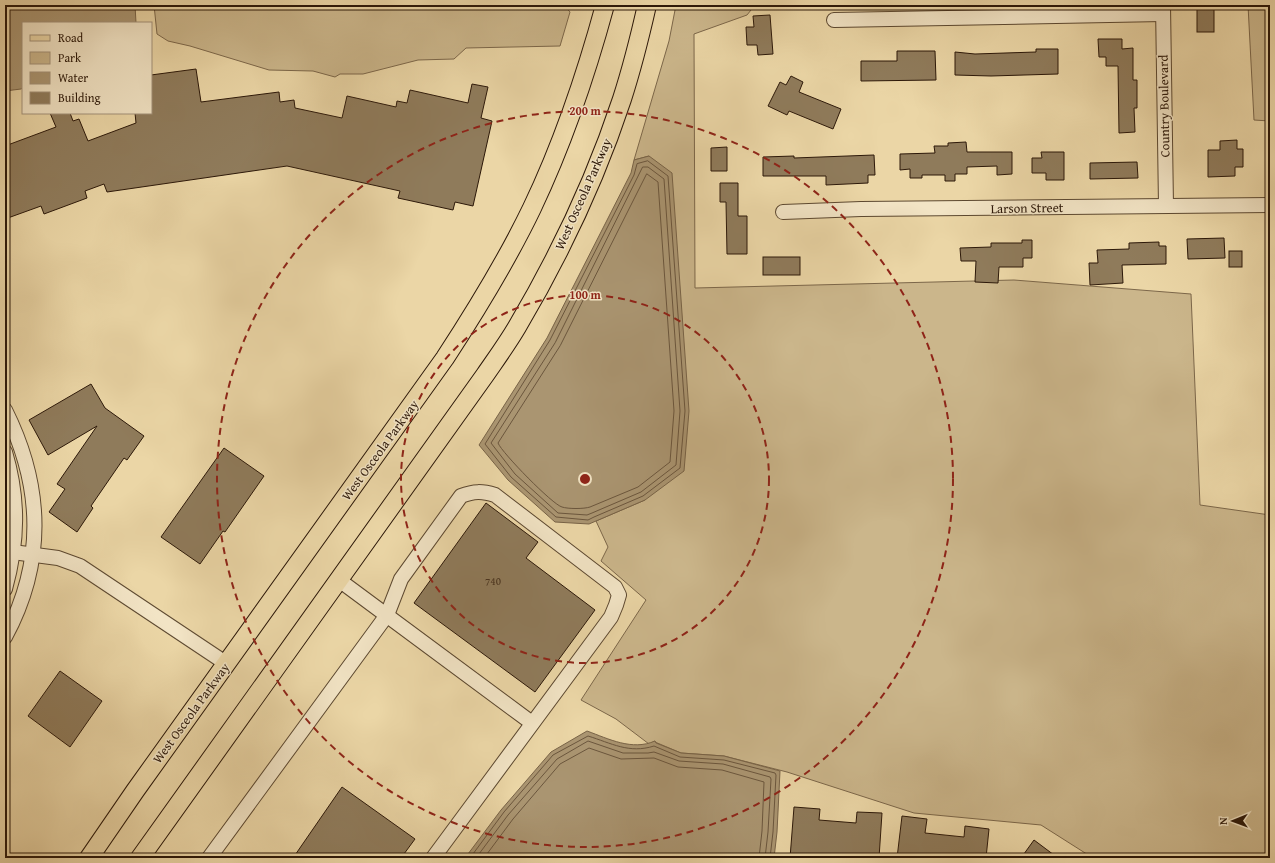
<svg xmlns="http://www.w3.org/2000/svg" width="1275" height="863" font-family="'Gentium Book Plus',serif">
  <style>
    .green { fill: #cbb68b; stroke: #7c674a }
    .water { fill: #aa9571; stroke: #786347 }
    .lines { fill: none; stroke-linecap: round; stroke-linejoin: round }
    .shore { stroke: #6b563d; stroke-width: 1 }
    .building { fill: #8f7b5b; stroke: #2c1809 }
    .minor-casing { stroke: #5c4830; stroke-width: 16 }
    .major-casing { stroke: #2c1809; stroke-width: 20 }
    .minor { stroke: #f2e4c5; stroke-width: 14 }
    .major { stroke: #ebd6a6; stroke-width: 18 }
    .ring { fill: none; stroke: #8f2418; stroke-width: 2; stroke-dasharray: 7 5 }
    .labels { text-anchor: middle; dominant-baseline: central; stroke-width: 3; stroke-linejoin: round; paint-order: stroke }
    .number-label { font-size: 11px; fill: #45311e }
    .street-label { font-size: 13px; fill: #2c1809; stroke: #f2e4c5 }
    .centre { fill: #8f2418; stroke: #f2e4c5; stroke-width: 2 }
    .ring-label { font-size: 12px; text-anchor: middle; font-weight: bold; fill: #8f2418; stroke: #f2e4c5; stroke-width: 3; stroke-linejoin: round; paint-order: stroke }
  </style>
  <rect width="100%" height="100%" fill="#ebd6a6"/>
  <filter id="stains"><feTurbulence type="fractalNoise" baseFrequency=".005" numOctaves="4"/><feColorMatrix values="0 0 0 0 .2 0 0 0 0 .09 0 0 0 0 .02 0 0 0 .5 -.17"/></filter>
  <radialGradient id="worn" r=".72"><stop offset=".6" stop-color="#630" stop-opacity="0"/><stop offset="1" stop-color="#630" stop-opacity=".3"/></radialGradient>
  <g class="green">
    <polygon points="154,5 564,5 570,12 560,46 466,48 454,59 418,60 363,74 340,74 335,77 313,71 269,70 190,46 168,41 157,34"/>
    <polygon points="676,5 755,5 747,15 694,34 695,288 1014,280 1191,294 1200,505 1270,515 1270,858 1093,858 1041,825 914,813 787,772 724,756 681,753 655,742 655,741 649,744 616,719 581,700 646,600 601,561 608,547 596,521 645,500 649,156 634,160 669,41"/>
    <polygon points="1248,5 1270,5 1270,121 1254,120"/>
  </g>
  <g class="water">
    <polygon points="5,5 135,5 136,23 23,23 23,88 21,89 5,91"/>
    <polygon points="649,156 672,173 689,411 684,471 645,500 589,524 555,522 508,480 479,445 547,338 631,173 634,160"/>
    <path d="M587 731C609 739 632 751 655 741L656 743 681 753 724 756 780 771 777 832 774 858H465L501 810 551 752Z"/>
  </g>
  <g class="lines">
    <g class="shore">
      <polygon points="648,161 668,176 685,411 680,468 643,496 594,517 588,520 556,517 511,477 485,444 550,340 634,175 637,164"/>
      <polygon points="643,167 648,167 664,179 680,411 676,465 641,492 592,513 587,515 558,513 515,474 491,443 555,343"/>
      <path d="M647 174 658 182 674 411 670 462 638 487 590 507C584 509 568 509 562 507 553 505 502 453 498 443L560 346Z"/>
      <path d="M470 858 504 812 553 755 588 736C611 743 629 754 654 746L680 757 724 760 775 773 776 775 773 832 770 858"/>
      <polyline points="476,858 508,815 557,759 588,741 623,753 648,753 654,752 679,761 723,764 770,777 771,779 768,832 765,858"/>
      <polyline points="484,858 513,819 560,764 589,748 621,759 654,758 678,767 722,770 764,782 762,831 759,858"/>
    </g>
  </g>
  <g class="building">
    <rect x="1197" y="5" width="17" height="27"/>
    <polygon points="770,15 773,54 758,55 757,45 747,45 746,27 754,27 753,16"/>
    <polygon points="1098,39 1122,39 1122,49 1133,48 1133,80 1137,80 1137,108 1134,108 1135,132 1119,133 1118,66 1106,66 1106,57 1099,57"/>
    <polygon points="1036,49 1058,49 1058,74 991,76 955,75 955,52 975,54 1036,52"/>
    <polygon points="897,51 935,51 936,80 861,81 861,61 897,61"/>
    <polygon points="196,69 201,102 279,92 280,102 294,100 295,108 342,118 347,96 396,107 397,101 407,103 410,90 468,103 472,84 488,87 481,118 492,121 473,206 455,202 453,210 398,198 400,191 287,166 107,192 104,184 85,191 87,198 44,214 41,206 5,219 5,146 56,127 50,113 70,113 73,121 79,119 88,141 136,123 135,113 151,113 151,75"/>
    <polygon points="791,76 803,82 799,92 841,109 833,129 789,111 787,115 768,106 780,82 786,85"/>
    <polygon points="1237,140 1237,149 1243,149 1243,167 1235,167 1235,176 1208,177 1208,150 1220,150 1220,141"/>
    <polygon points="966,142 967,152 1012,152 1012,174 997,175 997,166 967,167 967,174 955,174 955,181 945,181 945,175 922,175 922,178 910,178 910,169 900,170 900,154 935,153 934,146 948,146 948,143"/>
    <polygon points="727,147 727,171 711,171 711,148"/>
    <polygon points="1041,152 1064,152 1064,180 1046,180 1046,173 1032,173 1032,158 1042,158"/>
    <polygon points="874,155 875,175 868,175 868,183 826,185 826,176 763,176 763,157 794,156 794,158"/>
    <polygon points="1137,162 1138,178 1090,179 1090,163"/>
    <polygon points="720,183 738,183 738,216 747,216 747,254 727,254 726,202 720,202"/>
    <polygon points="1224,238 1225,258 1188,259 1187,239"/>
    <polygon points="1022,240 1032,240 1032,258 1023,258 1023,267 999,267 998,283 975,282 976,261 961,261 960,248 991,247 991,243 1022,243"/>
    <polygon points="1159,242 1159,246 1166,246 1166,264 1122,265 1123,283 1090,285 1089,263 1098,263 1097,250 1129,249 1129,243"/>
    <rect x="1229" y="251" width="13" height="16"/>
    <rect x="763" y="257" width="37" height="18"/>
    <polygon points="91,384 105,408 144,436 127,460 124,458 91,506 93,508 77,532 49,512 65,489 57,484 97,426 48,455 29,420"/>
    <polygon points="224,448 264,476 225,532 223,531 200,564 161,537"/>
    <polygon points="486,503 538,542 526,558 595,610 535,692 414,603"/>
    <polygon points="60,671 102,701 70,747 28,716"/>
    <polygon points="342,787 415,839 401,858 293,858"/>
    <polygon points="794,807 820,809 819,820 856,823 857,812 882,813 879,858 817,857 817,858 790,858"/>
    <polygon points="902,816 927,819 925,833 964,837 965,826 989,829 986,858 897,858"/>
    <polygon points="1034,840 1058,858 1021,858"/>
  </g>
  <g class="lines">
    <g class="minor-casing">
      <g id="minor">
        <polyline points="1163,5 1166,206"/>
        <polyline points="834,20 1163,14"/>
        <polyline points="783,212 861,209 1270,205"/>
        <path d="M5 410C43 486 46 561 5 637"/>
        <path d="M5 452C19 499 18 542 5 589"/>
        <polyline points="5,551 58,558 80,566 227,664"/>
        <polyline points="339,580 532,723"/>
        <path d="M209 858 387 615 401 579 461 496C474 491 482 491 495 495L615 587 619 595 616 605 611 617 433 858"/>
      </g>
    </g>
    <g class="major-casing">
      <g id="major">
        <path d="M89 858 135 791 445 358C477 309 507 260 532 208 563 143 586 75 605 5"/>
        <path d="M140 858 485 375C496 359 507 344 517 327 559 256 596 178 622 99 632 68 640 36 647 5"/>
      </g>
    </g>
    <use href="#minor" class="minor"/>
    <use href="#major" class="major"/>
  </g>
  <g class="ring">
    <circle cx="585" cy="479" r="184"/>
    <circle cx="585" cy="479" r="368"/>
  </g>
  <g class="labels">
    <g class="number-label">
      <text x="493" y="581">740</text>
    </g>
    <g class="street-label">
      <text transform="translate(1164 106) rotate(-91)">Country Boulevard</text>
      <text transform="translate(583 194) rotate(-66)">West Osceola Parkway</text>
      <text transform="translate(1027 208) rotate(-1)">Larson Street</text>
      <text transform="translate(380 450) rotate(-54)">West Osceola Parkway</text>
      <text transform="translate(191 713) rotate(-54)">West Osceola Parkway</text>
    </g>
  </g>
  <circle cx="585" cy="479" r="6" class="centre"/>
  <g class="ring-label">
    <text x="585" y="115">200 m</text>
    <text x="585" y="299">100 m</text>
  </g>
  <rect width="1275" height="863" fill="none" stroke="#ebd6a6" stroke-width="20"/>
  <rect x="6" y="6" width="1263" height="851" fill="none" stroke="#2c1809" stroke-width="2"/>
  <rect x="10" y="10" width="1255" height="843" fill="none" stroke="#2c1809"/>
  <rect x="22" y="22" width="130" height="92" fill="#f2e4c5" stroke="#a3927a"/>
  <rect x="30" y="35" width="20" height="6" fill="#ebd6a6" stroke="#a3927a"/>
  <text x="58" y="42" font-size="12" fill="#2c1809">Road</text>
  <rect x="30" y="52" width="20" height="12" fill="#cbb68b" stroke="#a3927a"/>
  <text x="58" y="62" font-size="12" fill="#2c1809">Park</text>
  <rect x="30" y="72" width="20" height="12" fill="#aa9571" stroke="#a3927a"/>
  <text x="58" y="82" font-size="12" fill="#2c1809">Water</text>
  <rect x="30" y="92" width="20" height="12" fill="#8f7b5b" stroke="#a3927a"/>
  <text x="58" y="102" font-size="12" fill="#2c1809">Building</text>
  <g transform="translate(1233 821) rotate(269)" stroke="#f2e4c5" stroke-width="3" paint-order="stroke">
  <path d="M0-3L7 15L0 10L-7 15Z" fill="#2c1809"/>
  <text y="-6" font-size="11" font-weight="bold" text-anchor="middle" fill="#2c1809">N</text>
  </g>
  <rect width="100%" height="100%" filter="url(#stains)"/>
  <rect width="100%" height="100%" fill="url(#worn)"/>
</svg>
